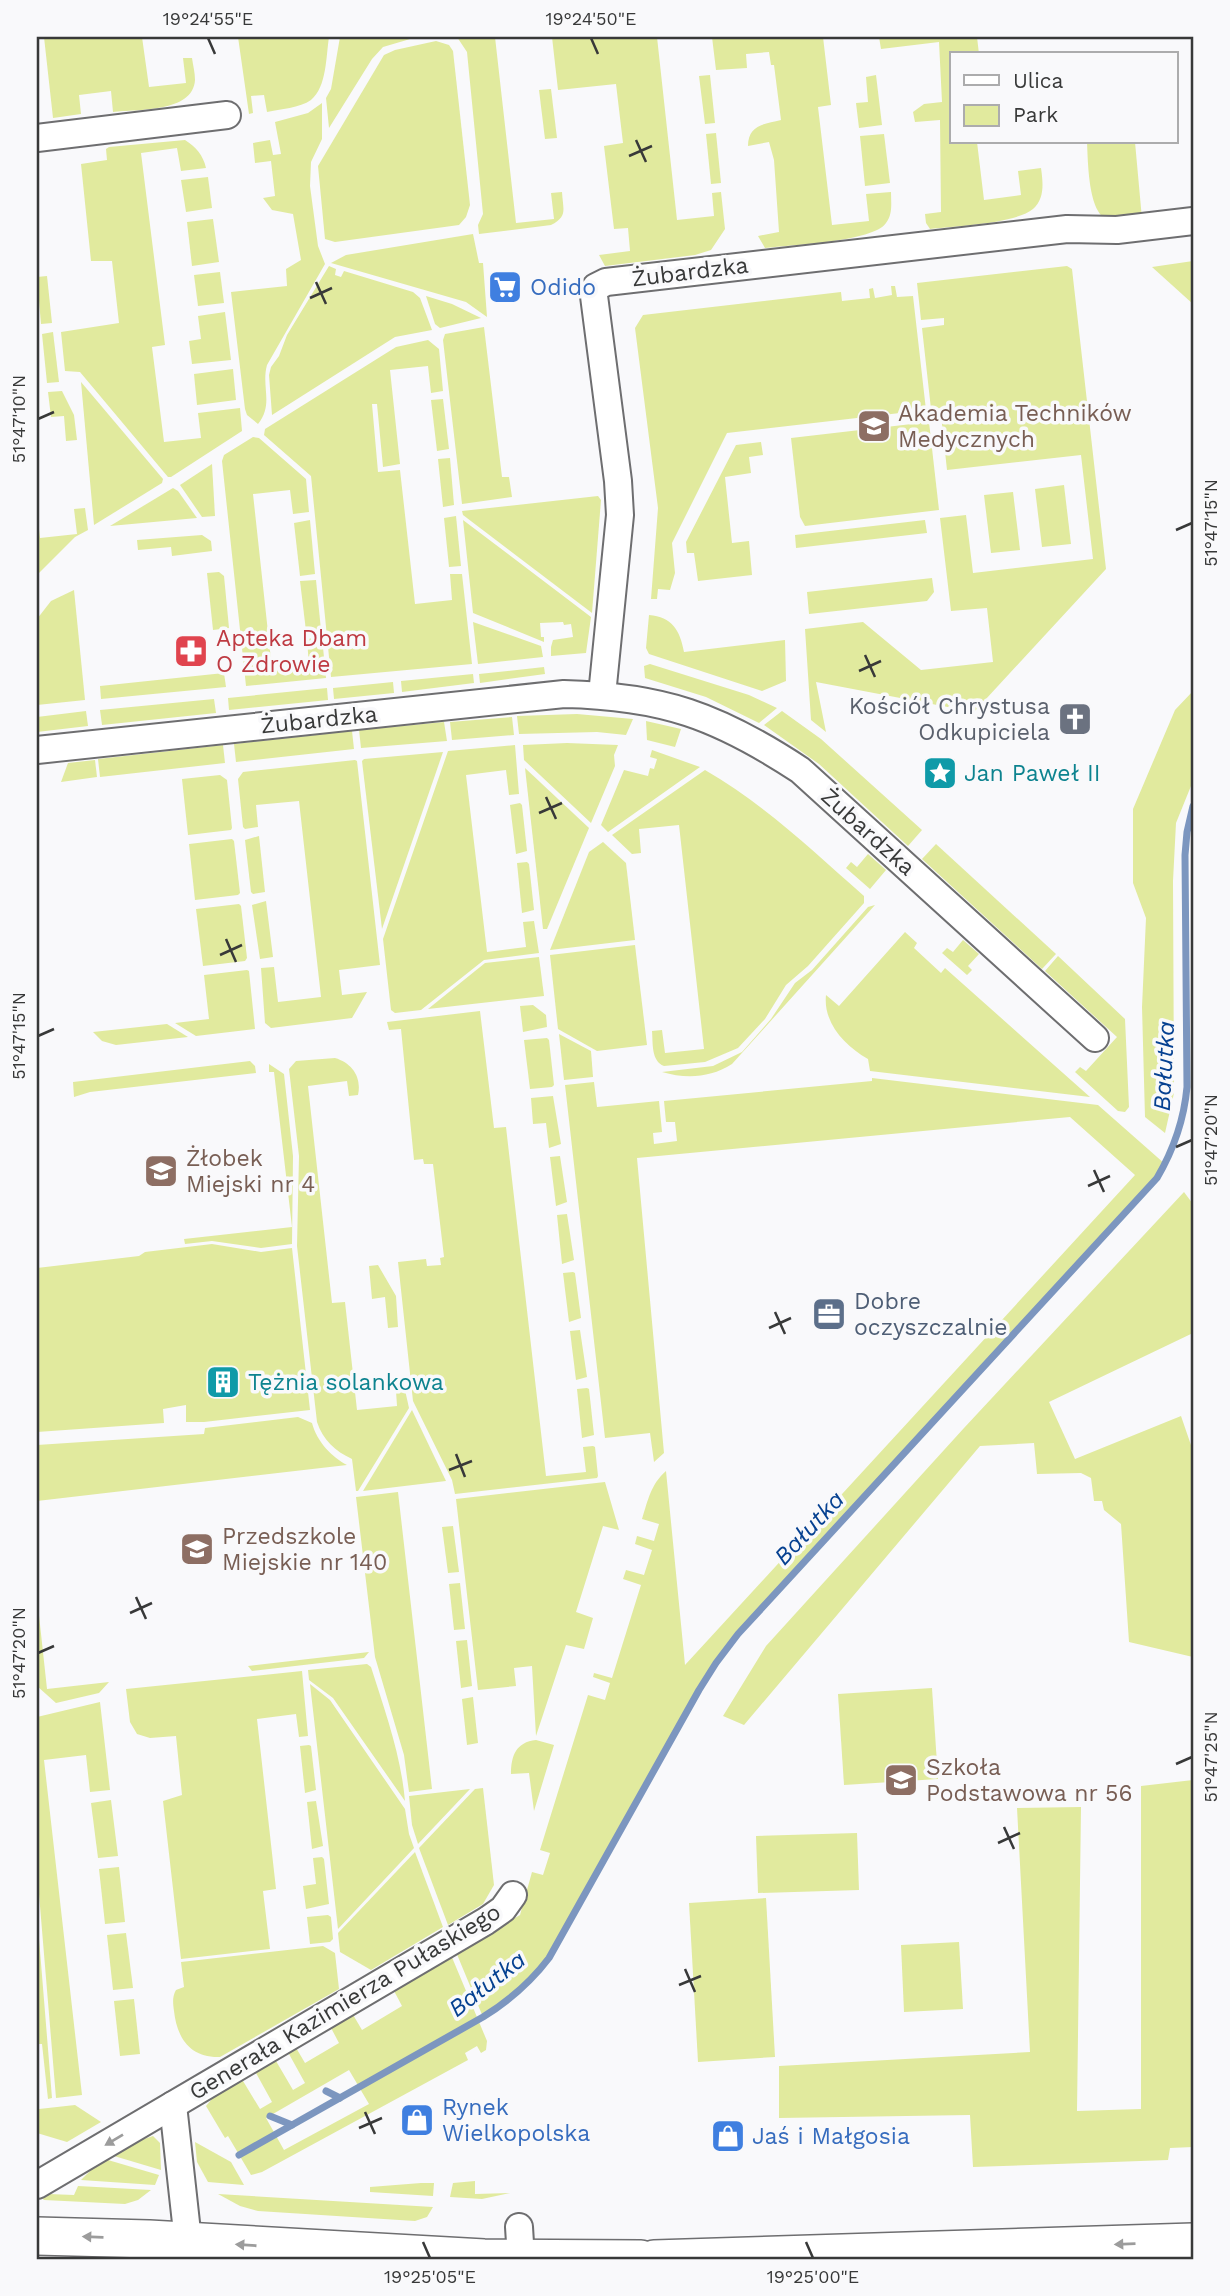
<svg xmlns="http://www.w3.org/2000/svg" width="1230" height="2296" font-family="'Work Sans',sans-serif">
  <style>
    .green { fill: #e1ea9e; fill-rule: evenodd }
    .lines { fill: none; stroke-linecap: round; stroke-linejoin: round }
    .stream { stroke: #7c96bf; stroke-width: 7 }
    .street-casing { stroke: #6e6e70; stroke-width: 30 }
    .secondary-casing { stroke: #6e6e70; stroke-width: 40 }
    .street { stroke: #fff; stroke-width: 26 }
    .secondary { stroke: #fff; stroke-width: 37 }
    .oneway { fill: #9c9c9c }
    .ticks { fill: none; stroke: #383939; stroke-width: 2.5 }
    .labels { text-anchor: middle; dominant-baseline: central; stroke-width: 7; stroke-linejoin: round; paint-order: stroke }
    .street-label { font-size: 23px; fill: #383939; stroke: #f9f9fb }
    .shop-label { font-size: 23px; fill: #366cbe; stroke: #f9f9fb; text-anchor: start }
    .education-label { font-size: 23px; fill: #785e54; stroke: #f9f9fb; text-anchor: start }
    .health-label { font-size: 23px; fill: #be3a42; stroke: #f9f9fb; text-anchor: start }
    .worship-label { font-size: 23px; fill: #5b616d; stroke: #f9f9fb; text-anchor: end }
    .culture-label { font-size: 23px; fill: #0d838f; stroke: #f9f9fb; text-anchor: start }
    .service-label { font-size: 23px; fill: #4e5e75; stroke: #f9f9fb; text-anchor: start }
    .water-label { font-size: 24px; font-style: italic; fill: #064191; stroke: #f9f9fb }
    .neatline { fill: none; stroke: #383939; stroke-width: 2.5 }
    .ticks-label { font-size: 18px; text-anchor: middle; fill: #383939 }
  </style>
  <rect width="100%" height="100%" fill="#f9f9fb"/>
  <g class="green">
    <path d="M44 37H142L149 87 186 83 183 58H192C193 65 195 73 195 80 193 113 137 109 113 112L111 91 79 95 81 114 53 118Z"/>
    <path d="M238 37H329C326 56 327 87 311 100 300 108 280 109 267 112L264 95 251 96 253 113 249 114Z"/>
    <polygon points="340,37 417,37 383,47 372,59 329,128 326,98 331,89"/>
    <path d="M457 37H495L516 223 554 219 551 193 562 192C563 210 568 216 551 225L479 234 478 225 483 214 467 52Z"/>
    <polygon points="552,37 657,37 677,220 714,216 712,193 721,192 725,229 711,250 695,255 605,266 599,255 630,251 628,228 614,229 604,146 623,143 616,84 558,90"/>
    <path d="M712 37H823L831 105 818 107 832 225 869 221 866 194 891 192C891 202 893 214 886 223 873 242 790 245 765 248L758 236 779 232 774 160 769 142 748 146C748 125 764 124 781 120L774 65H771L769 52 746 54 747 68 716 70Z"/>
    <path d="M879 37H977L979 54H952V142H977L984 200 1021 195 1018 171 1041 168C1043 182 1045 199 1033 209 1015 224 954 226 930 229L926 223 925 214 941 212 940 120 915 122 913 112 924 104 942 102 939 42 881 49Z"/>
    <polygon points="436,41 449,45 453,51 470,205 466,217 459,225 335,242 325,239 318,166 384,55 395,50"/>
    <polygon points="710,75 715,123 705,124 699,76"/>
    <polygon points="876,75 882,125 859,128 856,103 868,102 866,77"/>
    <polygon points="551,89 557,138 545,139 539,90"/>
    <path d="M322 103V139L311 162 310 186 318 246 325 264 267 365C261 387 274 404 258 424L247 415 245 409 231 292 287 286 286 269 301 260 293 214 272 210 263 198 275 196 271 161 255 163 253 143 270 140 273 155 281 154 275 122 308 113Z"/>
    <polygon points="716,133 721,183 711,184 706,134"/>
    <polygon points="884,134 890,183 865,186 860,136"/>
    <path d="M185 140C196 147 203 155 206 168L181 171 177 148 141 153 165 345 152 347 164 442 201 438 198 413 240 408 242 431 171 477H168L80 372 65 371 61 332 119 323 112 261H91L81 164 107 160 106 149 109 147Z"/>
    <path d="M1087 142H1135L1142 219C1132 219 1118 222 1108 219 1088 215 1088 159 1087 142Z"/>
    <polygon points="208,177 212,208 186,212 181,180"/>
    <polygon points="213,219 219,262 192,266 187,222"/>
    <polygon points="473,234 479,263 483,263 487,317 466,302 331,263 346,255"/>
    <polygon points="1193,261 1193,304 1152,267"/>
    <polygon points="329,266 336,269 335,275 341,277 344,271 413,292 420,298 432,330 395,337 272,415 269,375 271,367 279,356 287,335"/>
    <polygon points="1067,266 1072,269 1106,569 974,712 816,682 826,732 811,720 805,629 863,622 921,670 993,662 987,608 951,611 940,518 966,515 973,573 1093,559 1081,455 947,470 941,415 954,414 954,407 931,409 922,328 944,325 944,318 921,320 917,283"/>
    <polygon points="220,272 224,303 198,306 194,275"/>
    <polygon points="47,276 52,323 41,324 37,277"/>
    <polygon points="891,286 895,286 897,297 913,296 926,410 727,433 672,543 675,573 670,590 658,589 657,599 651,599 658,508 635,328 643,315 841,292 842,301 870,298 869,289 873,288 875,298 892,295"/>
    <polygon points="426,296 452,304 481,318 440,328 435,324"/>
    <polygon points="225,312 231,360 192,364 189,341 201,339 198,316"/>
    <polygon points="484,327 502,477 509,477 512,497 462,504 443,340 445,334"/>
    <polygon points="53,332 59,382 47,383 42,334"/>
    <polygon points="428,340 439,349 443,391 431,393 428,366 390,370 400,464 383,467 377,404 372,404 378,472 400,470 415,604 452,600 450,574 462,574 472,664 331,677 311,476 264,435 265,429 396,347"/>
    <polygon points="233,369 236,400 197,405 194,374"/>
    <polygon points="81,382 163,479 162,483 94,525"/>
    <polygon points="62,391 74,415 77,440 66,441 64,416 51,417 48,392"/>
    <polygon points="443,399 449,449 437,451 431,400"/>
    <polygon points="929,422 939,510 805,526 800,517 791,438"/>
    <polygon points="253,437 259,438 306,479 309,512 293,514 290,490 253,494 272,669 309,666 307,639 322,637 326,678 246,686 222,461 224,455"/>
    <polygon points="761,442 763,455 749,457 751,473 725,477 732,543 749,541 752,575 698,581 694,553 687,553 686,542 736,445"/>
    <polygon points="450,458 454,505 443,507 438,459"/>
    <polygon points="212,464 215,516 202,517 180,485"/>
    <polygon points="1064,485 1071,544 1042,547 1035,489"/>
    <polygon points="173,488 178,491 197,518 110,526"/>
    <polygon points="1013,492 1020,550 991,553 984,495"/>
    <polygon points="598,496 601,500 592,613 463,515 462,511"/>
    <polygon points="85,508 88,530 75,537 37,575 37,511 40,538 77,534 74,509"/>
    <polygon points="456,516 461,566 449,567 444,518"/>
    <polygon points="310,520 315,574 300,576 294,523"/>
    <polygon points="463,520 591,617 586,653 551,656 551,647 553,640 573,637 571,624 564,625 563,622 540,623 541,637 544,637 544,642 473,613"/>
    <polygon points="925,520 927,533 796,548 795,535"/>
    <polygon points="202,535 211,541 212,551 172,556 171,547 138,550 137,540"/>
    <polygon points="219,572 224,576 229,628 213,630 207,573"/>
    <polygon points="932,578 934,592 927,601 809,614 807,592"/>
    <polygon points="316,580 321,630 306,631 300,581"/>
    <polygon points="74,590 85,700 37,705 37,619 51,601"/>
    <path d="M649 615C672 617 680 630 684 652L785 640 786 681 762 691 649 654 646 648Z"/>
    <polygon points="473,622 541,646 543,657 478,664"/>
    <polygon points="650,664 749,695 777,708 759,723 706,697 645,678 644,666"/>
    <polygon points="544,667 545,674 480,683 479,674"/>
    <polygon points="224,673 226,687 101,699 100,686"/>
    <polygon points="473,674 474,683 402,692 401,681"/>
    <polygon points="393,682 394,693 334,699 333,688"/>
    <polygon points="327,688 328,700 229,710 228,698"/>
    <polygon points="1193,691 1193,781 1176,823 1173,881 1174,1093 1165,1133 1145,1117 1142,1007 1146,918 1133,883 1133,809 1175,710"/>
    <polygon points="214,699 216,713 102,725 100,710"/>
    <polygon points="86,711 88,726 37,732 37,717"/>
    <polygon points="782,711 821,739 922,830 908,846 819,764 764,725"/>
    <polygon points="577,714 633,719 626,735 597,732 519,734 517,716"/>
    <polygon points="512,717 514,735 452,740 450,722"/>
    <polygon points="646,721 681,729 675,747 647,740"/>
    <polygon points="444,722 447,741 361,748 359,730"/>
    <polygon points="352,731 354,749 236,762 234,744"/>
    <polygon points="567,743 618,745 614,755 615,766 591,823 524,760 523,745"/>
    <polygon points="223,745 225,763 100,777 98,759"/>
    <polygon points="515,745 519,794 509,795 506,770 466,775 487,952 526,947 523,922 534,921 539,953 484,960 421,1010 395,1013 391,1010 383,939 448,751"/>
    <polygon points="652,750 700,767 608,832 601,825 624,770 648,776 650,768 654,769 657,759 650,757"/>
    <polygon points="443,752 382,929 362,761 364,759"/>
    <polygon points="95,760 97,777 61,782 68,763"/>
    <polygon points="355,760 357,761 380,965 339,970 342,995 367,992 352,1018 271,1028 265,1023 261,968 274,967 278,1002 321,997 299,801 256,805 258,827 245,829 243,827 238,779 243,772"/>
    <polygon points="525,768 589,828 547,929 543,929"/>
    <path d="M705 770C764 804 813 851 864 896V903L808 966 786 985 765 1019 738 1048 705 1062 664 1066C651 1061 653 1043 652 1031L662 1030 665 1053 704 1049 679 825 639 829 641 853 632 854 612 835Z"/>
    <polygon points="220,775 227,780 232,828 231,830 188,835 182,779"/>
    <polygon points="520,803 522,805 527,851 516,854 510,805"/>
    <polygon points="259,836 265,892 253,894 251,892 245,840"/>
    <polygon points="232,839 234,841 240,893 238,895 195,900 189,844"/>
    <polygon points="603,842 626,863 635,940 550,950 589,852"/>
    <polygon points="936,844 1056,954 1042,969 922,859"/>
    <polygon points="868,854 886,870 870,889 846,868 851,862 857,867"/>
    <polygon points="527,862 529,864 534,910 522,913 517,863"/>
    <polygon points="266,901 273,957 260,959 252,905"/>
    <polygon points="239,904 241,906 247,958 245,961 203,966 196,909"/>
    <path d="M875 905 732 1064C710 1078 686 1079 662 1072L713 1066 742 1052 771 1019 795 983 812 970 868 907Z"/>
    <path d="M905 932 917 943 914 948 941 973 945 968 1090 1097 870 1071 868 1059C845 1046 823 1023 826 995L839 1006Z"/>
    <polygon points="963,940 979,954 968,966 972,970 967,975 942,953 947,948 953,952"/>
    <polygon points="635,945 647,1045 597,1051 558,1029 550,955"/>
    <polygon points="1058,956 1125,1019 1129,1107 1125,1112 1118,1111 1075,1072 1080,1067 1086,1071 1117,1037 1045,971"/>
    <polygon points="539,957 544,996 428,1009 485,963"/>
    <polygon points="247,970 249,971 255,1029 196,1036 175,1023 209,1019 204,975"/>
    <polygon points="533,1005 546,1015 547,1027 523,1032 520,1006"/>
    <polygon points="480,1011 494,1128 506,1127 546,1476 586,1472 583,1447 593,1446 595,1447 598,1476 597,1478 455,1494 452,1480 413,1401 398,1262 426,1259 427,1266 441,1265 440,1258 444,1257 433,1164 424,1164 423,1159 414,1160 401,1029 389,1030 387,1022"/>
    <polygon points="167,1024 188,1037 116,1045 102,1041 93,1032"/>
    <polygon points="559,1034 591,1051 593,1077 564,1080"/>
    <polygon points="547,1038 549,1040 554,1085 552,1087 530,1089 524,1040"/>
    <path d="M335 1058C352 1063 362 1077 358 1095L349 1096 347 1081 308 1086 332 1303 345 1302 357 1410 397 1406 396 1391 405 1390 409 1408 358 1491H356L352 1459C335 1451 323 1440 317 1422L297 1246 299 1156 289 1069 296 1061Z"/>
    <polygon points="250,1061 255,1066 256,1073 90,1092 74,1097 73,1082"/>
    <polygon points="269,1064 284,1074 293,1156 292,1244 261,1248 212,1241 185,1244 184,1239 292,1227 274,1072 269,1072"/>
    <path d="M872 1078 1098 1105 1165 1164 1150 1188 738 1634 716 1663 699 1690 549 1958 522 1990 483 2017 456 1952 520 1915 532 1872 543 1875 550 1853 540 1850 588 1695 605 1700 610 1683 593 1677 594 1673 612 1678 641 1585 623 1579 626 1570 644 1575 652 1550 635 1544 637 1536 654 1541 659 1524 642 1519C648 1500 651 1484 666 1471L685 1665 1135 1175 1070 1117 637 1158 664 1453 654 1462 650 1433 605 1438 565 1085 594 1082 597 1107 659 1101 662 1132 653 1133 654 1144 677 1141 675 1122H666L664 1101 872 1081Z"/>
    <polygon points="553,1096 561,1144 549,1148 546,1123 533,1124 531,1098"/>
    <polygon points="560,1156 567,1202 556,1206 550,1157"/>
    <polygon points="1184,1192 1193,1204 1193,1333 1049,1402 1075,1459 1181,1416 1193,1451 1193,1657 1129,1642 1121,1524 1104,1510 1102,1501 1094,1501 1091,1478 1081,1473 1037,1474 1034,1443 980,1446 744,1725 723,1716 766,1646 964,1428"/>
    <polygon points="567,1214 574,1260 562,1264 557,1215"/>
    <polygon points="212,1244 261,1252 292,1248 310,1410 204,1422 186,1422 186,1405 163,1409 164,1423 37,1432 37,1268 139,1256 145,1252"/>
    <polygon points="378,1265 396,1296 398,1327 388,1328 385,1297 372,1299 369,1266"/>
    <polygon points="573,1272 575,1273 581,1318 569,1322 563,1273"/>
    <polygon points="580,1330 587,1377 576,1380 570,1331"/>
    <polygon points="587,1388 589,1389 594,1435 582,1438 577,1389"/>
    <polygon points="412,1410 446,1481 363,1491"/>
    <path d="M298 1417 312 1423C317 1442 332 1457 347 1465L37 1501V1445L204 1434 205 1428Z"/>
    <polygon points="605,1482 619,1530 603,1526 576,1612 593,1618 584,1649 566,1645 536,1736 532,1666 514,1668 516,1686 478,1690 456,1499"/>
    <polygon points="398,1492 432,1789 409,1792 404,1755 375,1657 356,1497"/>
    <polygon points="453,1526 459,1572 448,1573 442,1527"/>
    <polygon points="460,1583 465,1629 454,1630 449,1584"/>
    <polygon points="37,1597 47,1689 109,1682 99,1693 56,1703 37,1686"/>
    <polygon points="467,1640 472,1686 461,1688 456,1641"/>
    <polygon points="369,1652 364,1658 252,1671 248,1666"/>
    <path d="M367 1664 371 1667C385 1711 401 1755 405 1801L333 1698 309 1680 308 1670Z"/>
    <polygon points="302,1671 308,1736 299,1737 296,1714 257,1719 276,1889 263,1891 270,1949 181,1959 163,1801 182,1795 176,1736 150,1738 137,1734 130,1722 126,1689"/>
    <polygon points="310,1684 330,1700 405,1809 409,1834 414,1848 338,1929"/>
    <polygon points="932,1688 938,1779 844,1785 838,1694"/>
    <polygon points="473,1697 478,1743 467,1745 462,1699"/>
    <polygon points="100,1702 110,1790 90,1792 86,1755 44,1760 82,2095 56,2098 37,1870 37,1717"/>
    <path d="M536 1740 554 1745 534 1811 529 1773 511 1774C511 1756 516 1742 536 1740Z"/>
    <polygon points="309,1745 311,1746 316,1790 305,1793 300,1746"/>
    <polygon points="1193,1780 1193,2147 1170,2148 1168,2160 973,2167 970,2115 779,2118 779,2066 1030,2052 1017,1808 1081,1807 1077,2111 1141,2109 1141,1786"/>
    <polygon points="483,1788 494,1885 483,1904 448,1925 419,1848 475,1789"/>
    <polygon points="470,1789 418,1844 412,1825 409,1796"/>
    <polygon points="111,1800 118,1856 98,1858 91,1803"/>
    <polygon points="316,1801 323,1846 312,1849 307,1802"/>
    <polygon points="857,1833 859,1890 758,1893 756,1836"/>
    <polygon points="415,1852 443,1927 371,1970 340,1952 338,1933"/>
    <polygon points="322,1857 324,1859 329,1904 306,1909 303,1886 316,1884 313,1858"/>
    <polygon points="119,1867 125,1922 105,1924 99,1869"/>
    <polygon points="766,1898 775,2057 698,2062 689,1903"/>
    <polygon points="37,1914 52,2098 48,2099 42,2044 37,2044"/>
    <polygon points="328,1915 331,1917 333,1939 330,1942 310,1944 307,1917"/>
    <polygon points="126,1933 133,1988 113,1990 107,1935"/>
    <polygon points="959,1942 963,2009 904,2012 901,1945"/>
    <path d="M323 1946 335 1953 339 1989 220 2057C190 2058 177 2038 174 2011 173 2003 172 1997 176 1990L184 1987 181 1962Z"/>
    <path d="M451 1955 487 2041 486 2050 481 2053 477 2046 465 2053 468 2060 262 2172 251 2175 228 2136 225 2138 206 2106 216 2094 238 2080 243 2081 260 2109 272 2102 256 2073 257 2068 271 2060 276 2061 293 2090 305 2083 289 2054 290 2049 295 2046 305 2063 339 2043 330 2026 352 2013 362 2030 402 2006 393 1989ZM349 2070 369 2104 284 2150 266 2118Z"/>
    <polygon points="134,1999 140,2054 120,2056 114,2001"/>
    <polygon points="75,2105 101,2122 67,2142 37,2133 37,2112 39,2109"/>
    <polygon points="153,2136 160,2143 161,2170 114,2156 144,2139"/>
    <polygon points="195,2142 231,2162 244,2185 208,2182 197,2162"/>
    <polygon points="108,2160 159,2175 155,2185 81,2180 91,2170"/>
    <polygon points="475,2181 475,2194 510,2193 482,2199 450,2197 453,2183"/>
    <polygon points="421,2183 434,2183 433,2196 370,2192 370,2187"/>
    <polygon points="78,2186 151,2190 138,2200 125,2204 44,2200 42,2198 48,2194 74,2195"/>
    <polygon points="218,2194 433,2207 427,2217 415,2221 258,2211 240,2206"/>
  </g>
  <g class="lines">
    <g class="stream">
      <polyline points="326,2091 340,2098"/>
      <polyline points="270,2116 292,2125"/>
      <path d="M239 2155 483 2017C509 2001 530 1983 549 1958L699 1690 716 1663 738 1634 1157 1178C1174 1149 1184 1120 1187 1087L1185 855 1187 832 1193 806"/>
    </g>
    <g class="street-casing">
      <g id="street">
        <polyline points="37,138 227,115"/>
        <polyline points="602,695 620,515 618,481 594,296 596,287 606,282 1067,229 1117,230 1193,221"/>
        <path d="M37 750 564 694C662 696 718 716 800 770L1095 1038"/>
        <polyline points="37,2185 173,2105"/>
        <polyline points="519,2227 521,2259"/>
        <polyline points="188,2241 173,2105 486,1921 503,1909 513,1895"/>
      </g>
    </g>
    <g class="secondary-casing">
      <g id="secondary">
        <polyline points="37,2236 149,2239 484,2258 641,2259"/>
        <polyline points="654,2259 1193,2242"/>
      </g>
    </g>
    <use href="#street" class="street"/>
    <use href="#secondary" class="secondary"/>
  </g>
  <defs><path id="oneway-solid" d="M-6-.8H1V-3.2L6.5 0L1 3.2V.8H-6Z" transform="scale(1.75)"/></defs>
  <g class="oneway">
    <use href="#oneway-solid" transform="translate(114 2140) rotate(149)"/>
    <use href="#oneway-solid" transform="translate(93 2237) rotate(-178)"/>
    <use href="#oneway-solid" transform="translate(1125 2244) rotate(178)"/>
    <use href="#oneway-solid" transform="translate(246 2245) rotate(-176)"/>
  </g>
  <path class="ticks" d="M208 38 215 54M591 38 598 54M636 140 646 162M629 156 652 146M316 282 326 304M310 298 332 288M38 419 54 412M1176 530 1192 523M865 655 875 677M859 671 881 661M546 797 556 819M539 813 562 803M226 939 236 962M220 955 242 945M38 1036 54 1029M1176 1147 1192 1140M1094 1170 1104 1192M1088 1186 1110 1176M775 1312 785 1334M769 1328 791 1318M456 1454 465 1477M449 1470 472 1461M136 1597 146 1619M130 1613 152 1603M38 1653 54 1646M1176 1764 1192 1757M1004 1827 1014 1849M998 1843 1020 1833M685 1969 695 1992M679 1985 701 1976M365 2112 375 2134M359 2128 382 2118M423 2242 430 2258M806 2242 813 2258"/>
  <defs>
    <g id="supermarket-square" transform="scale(1.75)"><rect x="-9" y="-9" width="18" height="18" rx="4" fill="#3f7fe0" stroke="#f9f9fb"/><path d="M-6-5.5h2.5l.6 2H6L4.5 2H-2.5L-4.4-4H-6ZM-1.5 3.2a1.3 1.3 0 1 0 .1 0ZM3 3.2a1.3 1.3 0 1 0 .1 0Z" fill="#fff"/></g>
    <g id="university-square" transform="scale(1.75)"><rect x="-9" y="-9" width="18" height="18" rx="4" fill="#8d6e63" stroke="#f9f9fb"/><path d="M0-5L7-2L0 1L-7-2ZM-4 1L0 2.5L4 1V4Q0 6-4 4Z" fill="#fff"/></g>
    <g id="pharmacy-square" transform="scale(1.75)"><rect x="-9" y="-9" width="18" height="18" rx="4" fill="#e0444e" stroke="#f9f9fb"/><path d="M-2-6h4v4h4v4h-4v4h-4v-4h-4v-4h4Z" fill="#fff"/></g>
    <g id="church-square" transform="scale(1.75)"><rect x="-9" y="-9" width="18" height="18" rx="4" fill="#6b7280" stroke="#f9f9fb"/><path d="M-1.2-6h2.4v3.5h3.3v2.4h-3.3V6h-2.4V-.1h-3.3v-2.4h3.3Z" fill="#fff"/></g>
    <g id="sight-square" transform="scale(1.75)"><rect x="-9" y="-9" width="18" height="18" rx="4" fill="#0f9aa8" stroke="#f9f9fb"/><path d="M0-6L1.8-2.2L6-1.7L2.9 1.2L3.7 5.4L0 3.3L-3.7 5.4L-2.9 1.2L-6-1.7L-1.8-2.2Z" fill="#fff"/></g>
    <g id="school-square" transform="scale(1.75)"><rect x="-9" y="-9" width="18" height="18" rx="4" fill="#8d6e63" stroke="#f9f9fb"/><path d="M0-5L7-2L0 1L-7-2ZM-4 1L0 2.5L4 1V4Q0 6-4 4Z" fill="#fff"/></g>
    <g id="office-square" transform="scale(1.75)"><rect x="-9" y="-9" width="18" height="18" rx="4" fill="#5c6f8a" stroke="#f9f9fb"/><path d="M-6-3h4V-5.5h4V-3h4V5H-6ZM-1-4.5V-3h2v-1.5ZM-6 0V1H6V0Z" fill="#fff"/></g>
    <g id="building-square" transform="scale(1.75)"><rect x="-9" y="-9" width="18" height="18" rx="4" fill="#0f9aa8" stroke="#f9f9fb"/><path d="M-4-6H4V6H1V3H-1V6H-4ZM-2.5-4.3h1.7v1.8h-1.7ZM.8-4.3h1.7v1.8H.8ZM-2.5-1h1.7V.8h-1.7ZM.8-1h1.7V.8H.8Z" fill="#fff"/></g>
    <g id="shop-square" transform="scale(1.75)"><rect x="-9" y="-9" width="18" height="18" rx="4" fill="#3f7fe0" stroke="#f9f9fb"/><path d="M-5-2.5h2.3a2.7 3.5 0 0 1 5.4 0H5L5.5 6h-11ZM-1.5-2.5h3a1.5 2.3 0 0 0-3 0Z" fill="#fff"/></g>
  </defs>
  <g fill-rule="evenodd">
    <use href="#supermarket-square" x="505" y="287"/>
    <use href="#university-square" x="874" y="426"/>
    <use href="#pharmacy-square" x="191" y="651"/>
    <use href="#church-square" x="1075" y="719"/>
    <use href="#sight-square" x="940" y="773"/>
    <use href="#school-square" x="161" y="1171"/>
    <use href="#office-square" x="829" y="1314"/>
    <use href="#building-square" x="223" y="1382"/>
    <use href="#school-square" x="197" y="1549"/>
    <use href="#school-square" x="901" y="1780"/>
    <use href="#shop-square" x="417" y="2120"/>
    <use href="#shop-square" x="728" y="2136"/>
  </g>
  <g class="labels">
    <g class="street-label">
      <text transform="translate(690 272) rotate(-7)">Żubardzka</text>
      <text transform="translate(319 720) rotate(-6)">Żubardzka</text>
      <text transform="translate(868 832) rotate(42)">Żubardzka</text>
      <text transform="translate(345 2002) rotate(-31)">Generała Kazimierza Pułaskiego</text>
    </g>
    <g class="shop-label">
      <text x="530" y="287">Odido</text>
      <text x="442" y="2107">Rynek<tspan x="442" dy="26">Wielkopolska</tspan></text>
      <text x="752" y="2136">Jaś i Małgosia</text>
    </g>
    <g class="education-label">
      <text x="898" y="413">Akademia Techników<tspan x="898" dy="26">Medycznych</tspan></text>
      <text x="186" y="1158">Żłobek<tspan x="186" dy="26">Miejski nr 4</tspan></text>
      <text x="222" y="1536">Przedszkole<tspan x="222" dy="26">Miejskie nr 140</tspan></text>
      <text x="926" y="1767">Szkoła<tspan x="926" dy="26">Podstawowa nr 56</tspan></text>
    </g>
    <g class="health-label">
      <text x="216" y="638">Apteka Dbam<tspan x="216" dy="26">O Zdrowie</tspan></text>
    </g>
    <g class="worship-label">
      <text x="1050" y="706">Kościół Chrystusa<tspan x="1050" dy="26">Odkupiciela</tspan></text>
    </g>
    <g class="culture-label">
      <text x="964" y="773">Jan Paweł II</text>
      <text x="248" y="1382">Tężnia solankowa</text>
    </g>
    <g class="service-label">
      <text x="854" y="1301">Dobre<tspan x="854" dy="26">oczyszczalnie</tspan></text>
    </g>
    <g class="water-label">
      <text transform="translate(1164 1066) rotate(-87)">Bałutka</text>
      <text transform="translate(809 1528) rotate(-47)">Bałutka</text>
      <text transform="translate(487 1984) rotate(-38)">Bałutka</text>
    </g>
  </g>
  <rect width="1230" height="2296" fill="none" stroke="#f9f9fb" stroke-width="77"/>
  <rect x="950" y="52" width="228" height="91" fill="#f9f9fb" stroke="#acacad" stroke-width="2"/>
  <rect x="964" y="75" width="35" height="10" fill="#ffffff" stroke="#acacad" stroke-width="2"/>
  <text x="1013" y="88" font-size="21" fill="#383939">Ulica</text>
  <rect x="964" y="105" width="35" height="21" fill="#e1ea9e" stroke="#acacad" stroke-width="2"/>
  <text x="1013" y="122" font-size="21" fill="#383939">Park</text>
  <rect x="38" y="38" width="1154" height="2220" class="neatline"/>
  <g class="ticks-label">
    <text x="208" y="25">19°24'55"E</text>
    <text x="591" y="25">19°24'50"E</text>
    <text transform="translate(19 419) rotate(-90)" y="6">51°47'10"N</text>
    <text transform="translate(1211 523) rotate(-90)" y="6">51°47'15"N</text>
    <text transform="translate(19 1036) rotate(-90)" y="6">51°47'15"N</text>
    <text transform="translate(1211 1140) rotate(-90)" y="6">51°47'20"N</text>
    <text transform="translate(19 1653) rotate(-90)" y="6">51°47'20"N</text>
    <text transform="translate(1211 1757) rotate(-90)" y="6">51°47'25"N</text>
    <text x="430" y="2283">19°25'05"E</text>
    <text x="813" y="2283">19°25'00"E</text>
  </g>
</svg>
